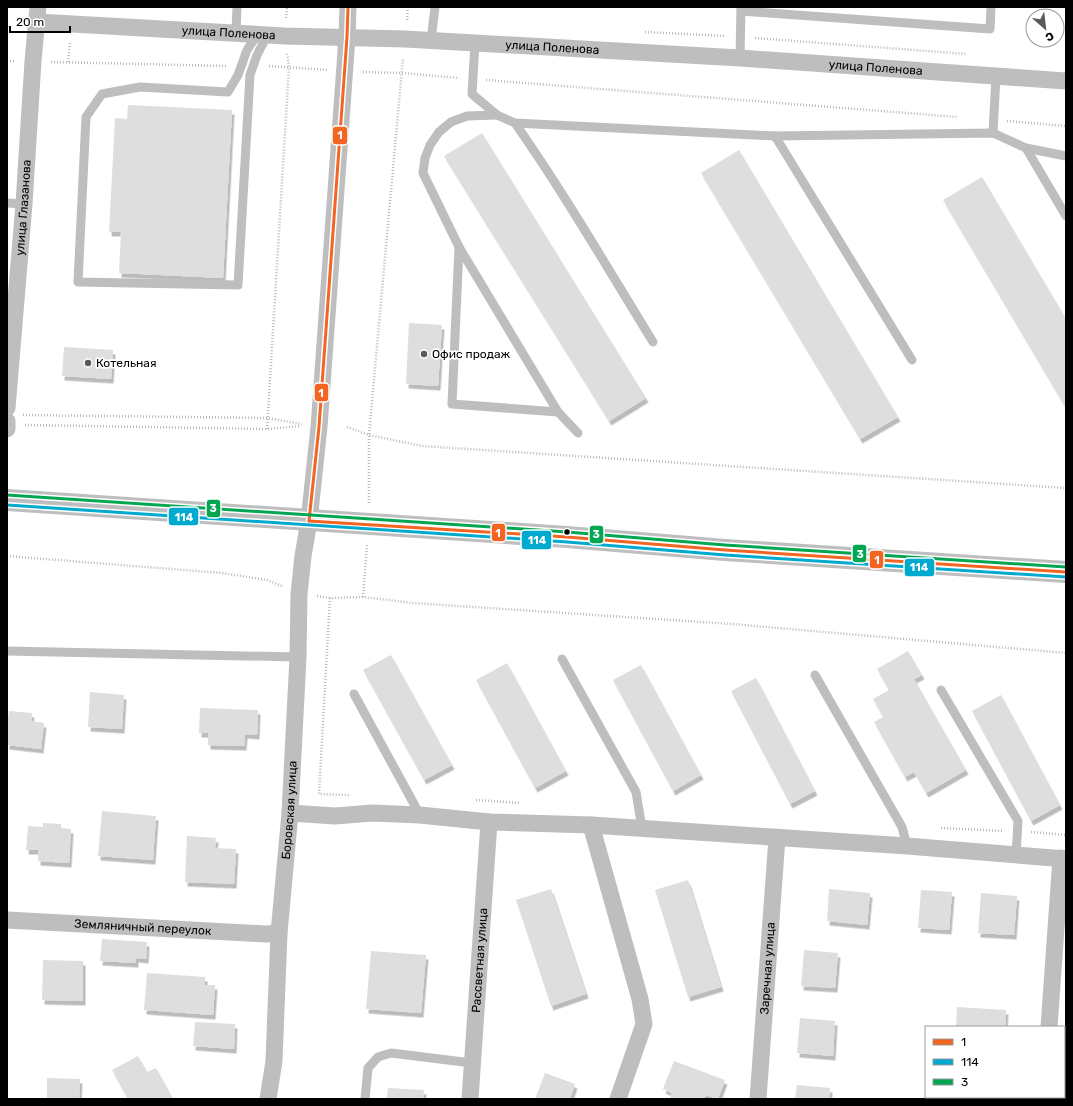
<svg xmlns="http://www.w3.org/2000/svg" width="1073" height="1106" font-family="Rubik,sans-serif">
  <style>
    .building { fill: #dedede; filter: url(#shadow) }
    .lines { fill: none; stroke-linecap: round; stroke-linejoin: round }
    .path { stroke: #b9b9b9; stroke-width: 2.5; stroke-dasharray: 1 2; stroke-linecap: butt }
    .service { stroke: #bebebe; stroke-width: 9 }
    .minor { stroke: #bebebe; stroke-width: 17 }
    .tertiary { stroke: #bebebe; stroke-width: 22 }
    .bus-1-casing { stroke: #fff; stroke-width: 6 }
    .bus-2-casing { stroke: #fff; stroke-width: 6 }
    .bus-3-casing { stroke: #fff; stroke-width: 6 }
    .bus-1 { stroke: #f26522; stroke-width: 3 }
    .bus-2 { stroke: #00a9ce; stroke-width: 3 }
    .bus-3 { stroke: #00a651; stroke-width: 3 }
    .poi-dot { fill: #595959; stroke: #fff; stroke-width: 1.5 }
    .bus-dot { fill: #000; stroke: #fff; stroke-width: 1.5 }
    .labels { text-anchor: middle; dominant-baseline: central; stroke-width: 3.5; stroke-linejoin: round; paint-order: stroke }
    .street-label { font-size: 12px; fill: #000; stroke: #fff }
    .poi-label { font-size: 12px; fill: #000; stroke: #fff; text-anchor: start }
    .line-badge { stroke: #fff; stroke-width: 1.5 }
    .badge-label { font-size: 11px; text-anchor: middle; font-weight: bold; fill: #fff }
  </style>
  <defs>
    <filter id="shadow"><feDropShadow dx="2.5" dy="4.5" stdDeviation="0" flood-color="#0004"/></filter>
  </defs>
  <rect width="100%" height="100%" fill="#fff"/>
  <g class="building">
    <polygon points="128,105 232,110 223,278 119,273 121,232 109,232 115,118 127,119"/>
    <polygon points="482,133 646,398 609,421 444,156"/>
    <polygon points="739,150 898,417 860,439 701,173"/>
    <polygon points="982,177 1066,319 1066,408 943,200"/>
    <polygon points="409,323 442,325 438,386 406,384"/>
    <polygon points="64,347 113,350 111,379 62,376"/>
    <polygon points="908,651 922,675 914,679 966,770 926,793 914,772 905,777 874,722 883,717 873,699 889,690 877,669"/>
    <polygon points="391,655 452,765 424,780 363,670"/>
    <polygon points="507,663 566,771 535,788 476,680"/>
    <polygon points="641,665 701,775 673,791 613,680"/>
    <polygon points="756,678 815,791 790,804 731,691"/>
    <polygon points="90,692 124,695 122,729 88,727"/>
    <polygon points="1001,695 1060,805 1031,821 972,711"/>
    <polygon points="200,708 258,710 257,735 245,734 244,746 208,745 208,733 199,733"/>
    <polygon points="9,711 32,713 31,721 44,723 41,749 7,745 7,718 8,718"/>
    <polygon points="102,811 156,816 153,860 98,856"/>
    <polygon points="43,823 61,824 61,828 71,829 69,863 38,861 38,850 26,850 28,826 43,827"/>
    <polygon points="187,836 216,838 215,848 236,849 234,884 185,882"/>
    <polygon points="688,880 721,987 688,997 655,890"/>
    <polygon points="551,889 586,994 551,1006 516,900"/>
    <polygon points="829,889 870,893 867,925 827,921"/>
    <polygon points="921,890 952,892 949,930 918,928"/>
    <polygon points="981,893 1017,896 1014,935 978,933"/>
    <polygon points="102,939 147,942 146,959 136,958 136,963 100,961"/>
    <polygon points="804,950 838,953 835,988 801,986"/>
    <polygon points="371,951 426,955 421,1013 366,1009"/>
    <polygon points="43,960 83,961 83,1001 42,1000"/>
    <polygon points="147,973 205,977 205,985 215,985 213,1015 144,1010"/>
    <polygon points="957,1007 1006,1010 1005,1027 956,1027"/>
    <polygon points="800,1018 835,1021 833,1056 797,1053"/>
    <polygon points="195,1022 235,1024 234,1049 193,1046"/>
    <polygon points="138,1056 147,1072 156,1068 173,1099 128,1099 112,1070"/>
    <polygon points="674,1061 725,1080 718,1099 706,1095 704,1099 670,1099 672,1093 663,1089"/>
    <polygon points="545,1073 575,1084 570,1099 535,1099"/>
    <polygon points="47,1078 80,1079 79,1099 47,1099"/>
    <polygon points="797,1085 830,1088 829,1099 795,1099"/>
    <polygon points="388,1088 424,1090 423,1099 387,1099"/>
    <rect x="965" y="1097" width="31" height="2"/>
  </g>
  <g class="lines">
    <g class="path">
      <polyline points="286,18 287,7"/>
      <polyline points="407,20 408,7"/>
      <polyline points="645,32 726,36"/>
      <polyline points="755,38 967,54"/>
      <polyline points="7,61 16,61"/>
      <polyline points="51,62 226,66"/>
      <polyline points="68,62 70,41"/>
      <polyline points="269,66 328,70"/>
      <polyline points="363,72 402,73 459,78"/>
      <polyline points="486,80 958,117"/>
      <polyline points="1007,121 1066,126"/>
      <polyline points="23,415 267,418 302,424"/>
      <polyline points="25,425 267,429 301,426"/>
      <polyline points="347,427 369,435 422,446 1066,488"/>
      <polyline points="267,429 289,67 287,53"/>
      <polyline points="369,503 369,435 403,58"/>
      <polyline points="7,556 222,573 267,580 282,586"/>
      <polyline points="317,596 330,598 363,597 413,603 732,624 1066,653"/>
      <polyline points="363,597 367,544"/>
      <polyline points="330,598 319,794 349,795"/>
      <polyline points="476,800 521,803"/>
      <polyline points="941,828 1004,831"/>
      <polyline points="1031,832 1066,835"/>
    </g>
    <g class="service">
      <polyline points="741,11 990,29 991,7"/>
      <polyline points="236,32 237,7"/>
      <polyline points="258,34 247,50 238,75 228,92 140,87 102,94 86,117 78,282 238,285 250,75 257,55 268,34"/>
      <polyline points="431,41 435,7"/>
      <polyline points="475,43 472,94 497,115 515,123 775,136 993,133 1026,148 1066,156"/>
      <polyline points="740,58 741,7"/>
      <polyline points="497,115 467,116 451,122 439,132 430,145 425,158 423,173 459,247 558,412 578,433"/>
      <path d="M515 123C564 193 608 269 653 342"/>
      <polyline points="993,133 996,76"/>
      <polyline points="775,136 912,360"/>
      <polyline points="1026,148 1066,216"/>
      <polyline points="7,203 24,204"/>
      <polyline points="459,247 452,404 558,412"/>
      <polyline points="7,651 298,657"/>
      <polyline points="562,659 636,792 642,828"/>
      <polyline points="815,675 902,827 907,846"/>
      <polyline points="941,690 1018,821 1016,855"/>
      <polyline points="354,694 420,815"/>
      <polyline points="365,1099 368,1068 378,1057 391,1053 472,1063"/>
    </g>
    <g class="minor">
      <path id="s1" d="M37 22 285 36 405 39 740 58 1066 81"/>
      <path id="s2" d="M7 408 24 204 33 61 38 7"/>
      <polyline points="7,421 7,429"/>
      <polyline points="290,813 335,816 372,813 420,815 489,822 591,825 907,846 1066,859"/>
      <polyline points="591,825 640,999 644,1024 618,1099"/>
      <path id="s3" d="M7 920 266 934 279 933"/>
      <polyline points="1049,1027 1061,858"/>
      <path id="s4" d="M268 1099 274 1061 279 933 290 813 298 657 299 594 303 556 309 521 319 427 347 37 348 7"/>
      <path id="s5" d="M470 1099 489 822"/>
      <path id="s6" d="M758 1099 777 838"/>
      <polyline points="1044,1099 1044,1097"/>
    </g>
    <polyline class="tertiary" points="7,500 567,537 725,550 1066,572"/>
    <g class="bus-1-casing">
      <g id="bus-1">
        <polyline points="309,521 567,537 725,550 1066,572"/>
        <polyline points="309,521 319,427 347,37 348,7"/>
      </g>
    </g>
    <g class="bus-2-casing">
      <polyline id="bus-2" points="7,505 567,542 725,555 1066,577"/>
    </g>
    <g class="bus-3-casing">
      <polyline id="bus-3" points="7,495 567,532 725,545 1066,567"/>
    </g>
    <use href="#bus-1" class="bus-1"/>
    <use href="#bus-2" class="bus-2"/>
    <use href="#bus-3" class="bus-3"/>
  </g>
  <g class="poi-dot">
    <circle cx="424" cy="354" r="4"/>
    <circle cx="88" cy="363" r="4"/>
  </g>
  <circle class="bus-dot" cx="567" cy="532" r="3.5"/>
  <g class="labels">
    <g class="street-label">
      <text stroke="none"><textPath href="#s1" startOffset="192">улица Поленова</textPath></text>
      <text stroke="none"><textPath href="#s1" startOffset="516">улица Поленова</textPath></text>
      <text stroke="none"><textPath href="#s1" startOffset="840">улица Поленова</textPath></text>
      <text stroke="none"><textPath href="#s2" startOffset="201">улица Глазанова</textPath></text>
      <text stroke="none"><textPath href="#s4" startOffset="290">Боровская улица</textPath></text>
      <text stroke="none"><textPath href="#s3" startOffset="136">Земляничный переулок</textPath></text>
      <text stroke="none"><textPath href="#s5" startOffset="139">Рассветная улица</textPath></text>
      <text stroke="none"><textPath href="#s6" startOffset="131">Заречная улица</textPath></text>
    </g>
    <g class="poi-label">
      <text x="432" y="354">Офис продаж</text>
      <text x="96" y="363">Котельная</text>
    </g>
  </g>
  <g class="line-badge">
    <rect x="332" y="126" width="16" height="19" rx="4" fill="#f26522"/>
    <rect x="314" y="383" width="15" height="19" rx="4" fill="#f26522"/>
    <rect x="206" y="499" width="15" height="19" rx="4" fill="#00a651"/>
    <rect x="168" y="507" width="31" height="19" rx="4" fill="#00a9ce"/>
    <rect x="491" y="523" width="15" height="19" rx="4" fill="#f26522"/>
    <rect x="589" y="525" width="15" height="19" rx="4" fill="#00a651"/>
    <rect x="521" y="530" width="31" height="20" rx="4" fill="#00a9ce"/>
    <rect x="852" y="544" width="15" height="19" rx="4" fill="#00a651"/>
    <rect x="869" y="550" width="15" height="19" rx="4" fill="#f26522"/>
    <rect x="904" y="558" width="31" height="19" rx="4" fill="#00a9ce"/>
  </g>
  <g class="badge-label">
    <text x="340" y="139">1</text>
    <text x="321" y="397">1</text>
    <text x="213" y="512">3</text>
    <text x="184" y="521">114</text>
    <text x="498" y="537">1</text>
    <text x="596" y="538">3</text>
    <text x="537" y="544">114</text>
    <text x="860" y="558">3</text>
    <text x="877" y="564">1</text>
    <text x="919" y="571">114</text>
  </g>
  <rect width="1073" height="1106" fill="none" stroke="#000000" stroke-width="16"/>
  <rect x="925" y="1026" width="140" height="72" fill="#ffffff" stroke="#999999"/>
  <rect x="933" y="1039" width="20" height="6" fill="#f26522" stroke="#999999"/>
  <text x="961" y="1046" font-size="12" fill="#000000">1</text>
  <rect x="933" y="1059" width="20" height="6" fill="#00a9ce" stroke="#999999"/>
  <text x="961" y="1066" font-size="12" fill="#000000">114</text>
  <rect x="933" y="1079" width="20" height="6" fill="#00a651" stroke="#999999"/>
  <text x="961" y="1086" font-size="12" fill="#000000">3</text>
  <g transform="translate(1045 28) rotate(152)"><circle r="19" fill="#ffffff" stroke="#999999"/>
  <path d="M0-3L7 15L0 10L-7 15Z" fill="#595959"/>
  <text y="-6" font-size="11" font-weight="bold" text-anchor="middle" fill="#000000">С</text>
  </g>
  <path d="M10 26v6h60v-6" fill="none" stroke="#000000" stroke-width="2"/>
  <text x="16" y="26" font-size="12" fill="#000000" stroke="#ffffff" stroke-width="3" paint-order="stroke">20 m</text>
</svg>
